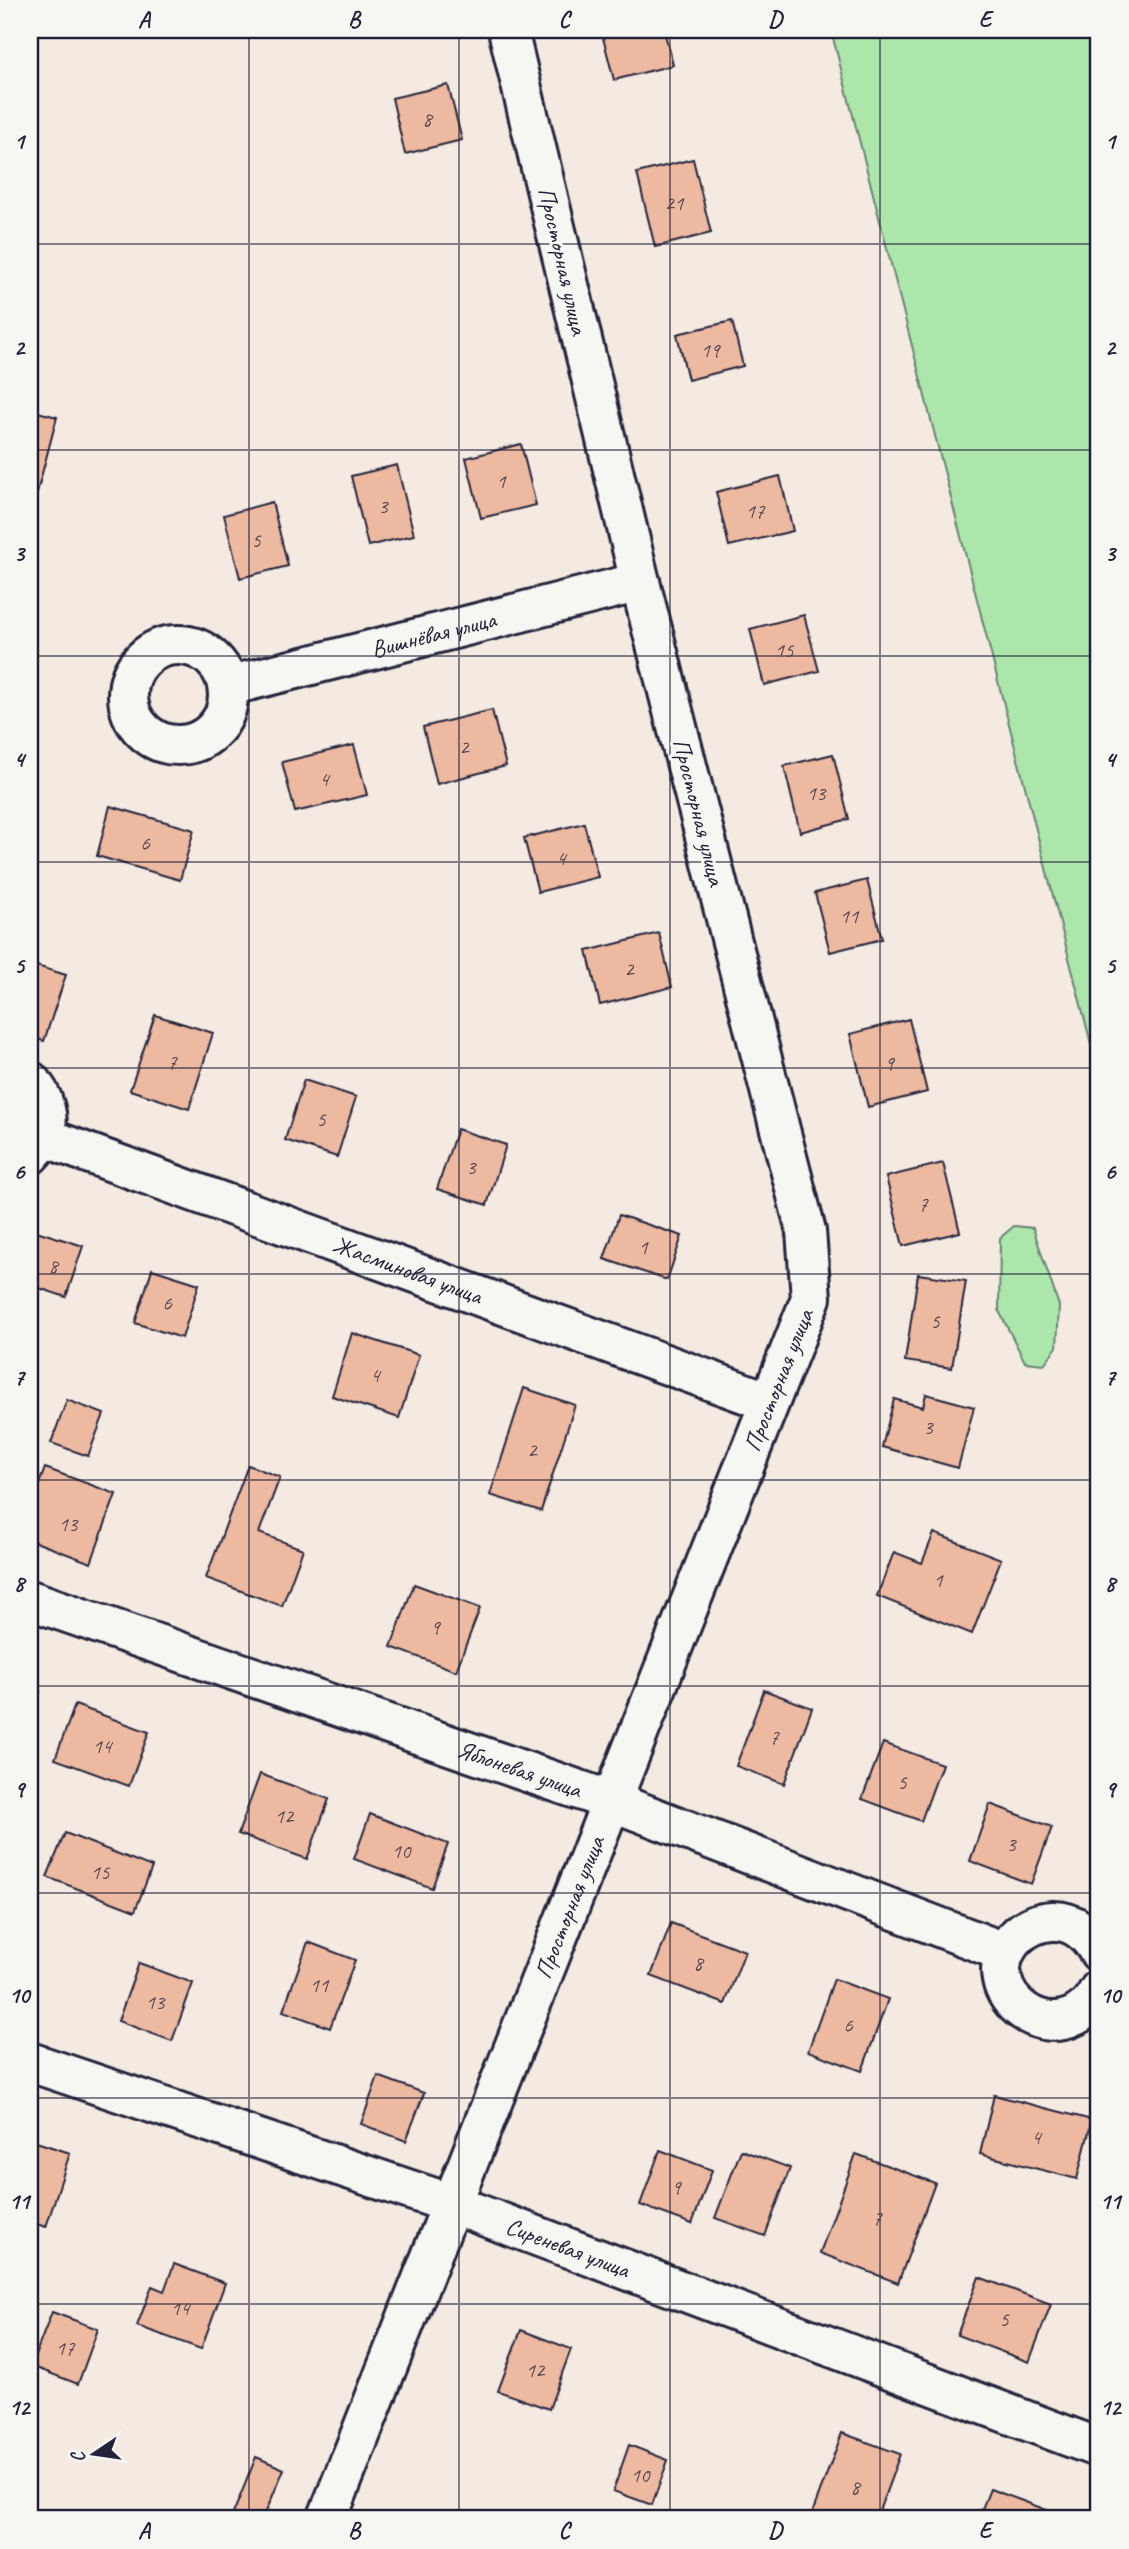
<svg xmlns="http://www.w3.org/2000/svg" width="1129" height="2549" font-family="Caveat,sans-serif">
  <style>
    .green { fill: #ace6ab; stroke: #678473; stroke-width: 2 }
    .building { fill: #eeb9a1; stroke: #22223b; stroke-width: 2 }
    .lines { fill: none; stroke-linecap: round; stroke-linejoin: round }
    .minor-casing { stroke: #22223b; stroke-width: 44 }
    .minor { stroke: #f6f6f2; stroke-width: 38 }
    .grid { fill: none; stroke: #22223b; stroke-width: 2; stroke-opacity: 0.55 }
    .labels { text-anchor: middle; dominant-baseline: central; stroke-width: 6; stroke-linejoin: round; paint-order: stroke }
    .number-label { font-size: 21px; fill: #554854 }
    .street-label { font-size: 24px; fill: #22223b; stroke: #f6f6f2 }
    .neatline { fill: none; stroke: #22223b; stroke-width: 2.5 }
    .grid-label { font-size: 23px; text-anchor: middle; font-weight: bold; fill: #22223b }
  </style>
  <rect width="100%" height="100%" fill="#f4eae2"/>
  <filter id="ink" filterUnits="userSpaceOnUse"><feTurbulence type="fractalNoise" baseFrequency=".0143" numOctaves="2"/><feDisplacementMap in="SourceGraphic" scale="14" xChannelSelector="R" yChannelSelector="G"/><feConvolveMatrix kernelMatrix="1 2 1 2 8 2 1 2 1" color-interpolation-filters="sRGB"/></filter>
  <g filter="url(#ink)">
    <g class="green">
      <polygon points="831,30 1099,30 1099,1075"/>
      <polygon points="1014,1226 1033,1228 1059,1306 1057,1347 1044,1364 1025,1362 999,1311 1000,1238"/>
    </g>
    <g class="building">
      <polygon points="601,30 664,30 673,65 614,80"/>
      <polygon points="448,85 462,140 405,154 392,98"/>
      <polygon points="693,159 711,233 655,247 637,173"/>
      <polygon points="732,321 743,366 688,380 677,334"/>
      <polygon points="30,410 57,417 30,519"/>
      <polygon points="521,444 536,505 481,518 466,458"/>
      <polygon points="397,465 414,535 368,546 351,476"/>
      <polygon points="780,476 793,531 729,546 716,492"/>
      <polygon points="272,502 288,566 240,578 224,515"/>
      <polygon points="804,615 819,671 764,685 750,629"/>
      <polygon points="492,710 506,766 437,784 423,727"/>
      <polygon points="354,745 367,795 295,812 282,762"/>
      <polygon points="833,754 849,819 800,832 784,766"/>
      <polygon points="110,806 194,830 180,880 97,856"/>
      <polygon points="584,823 598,877 538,892 524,838"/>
      <polygon points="867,880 882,939 830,952 815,893"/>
      <polygon points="659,933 672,987 600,1005 587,951"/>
      <polygon points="30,964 66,975 44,1041 30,1037"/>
      <polygon points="155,1015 213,1033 189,1109 130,1090"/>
      <polygon points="909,1019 927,1092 868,1107 850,1034"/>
      <polygon points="304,1080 356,1097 337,1157 285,1140"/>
      <polygon points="457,1129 506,1145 487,1205 437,1189"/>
      <polygon points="943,1163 960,1232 903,1246 886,1177"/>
      <polygon points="619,1215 682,1236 667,1280 604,1259"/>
      <polygon points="30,1229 83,1246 66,1297 30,1285"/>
      <polygon points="152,1269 199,1284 182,1338 135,1323"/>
      <polygon points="918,1274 966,1281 952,1368 905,1361"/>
      <polygon points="352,1333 419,1355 399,1418 332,1396"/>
      <polygon points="524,1388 575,1405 541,1511 490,1495"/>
      <polygon points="926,1394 974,1407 958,1468 882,1447 894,1399 923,1407"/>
      <polygon points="67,1400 104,1414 88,1456 51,1443"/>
      <polygon points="248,1465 280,1477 259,1533 303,1549 282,1606 206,1578"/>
      <polygon points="45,1468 116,1494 91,1563 30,1540 30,1508"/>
      <polygon points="934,1533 1001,1559 972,1634 877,1596 894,1552 922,1563"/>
      <polygon points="414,1584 480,1608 456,1671 391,1647"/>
      <polygon points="30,1688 40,1692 30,1719"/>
      <polygon points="764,1690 812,1708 784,1784 736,1766"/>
      <polygon points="75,1705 149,1732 129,1786 55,1759"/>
      <polygon points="883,1743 942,1764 921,1821 862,1799"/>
      <polygon points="260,1774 329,1799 307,1859 238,1834"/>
      <polygon points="990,1804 1052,1827 1031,1884 970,1861"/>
      <polygon points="370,1814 448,1844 432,1888 354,1859"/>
      <polygon points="65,1833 152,1867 135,1911 47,1877"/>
      <polygon points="671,1923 745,1951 725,2004 651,1976"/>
      <polygon points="308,1942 355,1960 330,2028 283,2011"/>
      <polygon points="139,1963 193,1983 172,2041 118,2021"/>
      <polygon points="834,1979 888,1999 862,2071 808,2051"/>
      <polygon points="378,2076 424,2093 406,2141 361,2124"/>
      <polygon points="994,2095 1092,2120 1077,2179 980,2154"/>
      <polygon points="30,2140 70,2153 46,2227 30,2222"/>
      <polygon points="660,2150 712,2170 692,2224 640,2205"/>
      <polygon points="741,2150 790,2168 765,2236 715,2218"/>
      <polygon points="856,2154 935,2183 898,2283 820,2253"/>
      <polygon points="174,2264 225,2283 201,2349 137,2326 152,2286 164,2291"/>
      <polygon points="979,2277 1051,2304 1029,2362 957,2335"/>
      <polygon points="52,2312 98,2329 78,2384 31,2366"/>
      <polygon points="521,2330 571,2349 549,2409 498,2391"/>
      <polygon points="842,2433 900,2454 876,2519 810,2519"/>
      <polygon points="629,2445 668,2460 652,2505 613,2491"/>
      <polygon points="256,2457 284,2469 263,2519 231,2519"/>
      <polygon points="990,2489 1047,2510 1043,2519 978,2519"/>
    </g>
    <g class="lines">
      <g class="minor-casing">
        <g id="minor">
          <circle cx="178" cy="695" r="50"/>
          <path id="s1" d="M228 686 640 582"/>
          <path d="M30 1081C43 1094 51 1118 44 1136 42 1143 35 1149 30 1155"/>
          <path id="s2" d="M44 1137 769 1402"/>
          <path id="s3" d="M30 1600 611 1801 1004 1952"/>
          <path d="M1099 1952C1089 1934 1073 1920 1052 1921 1037 1922 1024 1928 1014 1939 967 1991 1060 2063 1099 1990"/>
          <path id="s4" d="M30 2062 452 2204 1099 2448"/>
          <path id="s5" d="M327 2519 811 1298 806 1231 640 582 508 30"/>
        </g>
      </g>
      <use href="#minor" class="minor"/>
    </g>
  </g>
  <path class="grid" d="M249 30V2519M459 30V2519M670 30V2519M880 30V2519M30 244H1099M30 450H1099M30 656H1099M30 862H1099M30 1068H1099M30 1274H1099M30 1480H1099M30 1686H1099M30 1893H1099M30 2098H1099M30 2304H1099"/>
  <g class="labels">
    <g class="number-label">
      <text x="427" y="119">8</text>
      <text x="674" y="203">21</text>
      <text x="710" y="350">19</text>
      <text x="501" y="481">1</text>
      <text x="383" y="506">3</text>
      <text x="755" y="511">17</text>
      <text x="256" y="540">5</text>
      <text x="784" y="650">15</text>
      <text x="464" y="747">2</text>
      <text x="324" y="779">4</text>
      <text x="816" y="793">13</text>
      <text x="145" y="843">6</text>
      <text x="561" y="858">4</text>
      <text x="849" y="916">11</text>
      <text x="629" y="969">2</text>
      <text x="172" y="1062">7</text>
      <text x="889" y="1063">9</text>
      <text x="321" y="1119">5</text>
      <text x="471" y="1167">3</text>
      <text x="923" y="1204">7</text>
      <text x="643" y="1247">1</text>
      <text x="53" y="1266">8</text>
      <text x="167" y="1303">6</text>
      <text x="935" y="1321">5</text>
      <text x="375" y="1375">4</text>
      <text x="928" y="1427">3</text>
      <text x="532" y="1450">2</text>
      <text x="68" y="1524">13</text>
      <text x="938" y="1580">1</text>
      <text x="435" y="1627">9</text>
      <text x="774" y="1737">7</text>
      <text x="102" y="1746">14</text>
      <text x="902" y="1782">5</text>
      <text x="284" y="1816">12</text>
      <text x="1011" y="1844">3</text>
      <text x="401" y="1851">10</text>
      <text x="100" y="1872">15</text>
      <text x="698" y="1963">8</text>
      <text x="319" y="1985">11</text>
      <text x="155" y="2002">13</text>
      <text x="848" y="2025">6</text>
      <text x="1036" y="2137">4</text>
      <text x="676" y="2187">9</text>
      <text x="877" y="2218">7</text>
      <text x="180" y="2308">14</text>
      <text x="1004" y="2319">5</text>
      <text x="65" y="2348">17</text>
      <text x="535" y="2370">12</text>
      <text x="640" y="2475">10</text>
      <text x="855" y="2487">8</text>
    </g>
    <g class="street-label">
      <text transform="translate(563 261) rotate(77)">Просторная улица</text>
      <text stroke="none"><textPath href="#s1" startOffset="212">Вишнёвая улица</textPath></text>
      <text transform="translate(699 812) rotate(76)">Просторная улица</text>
      <text stroke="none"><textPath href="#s2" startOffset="387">Жасминовая улица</textPath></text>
      <text stroke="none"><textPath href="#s5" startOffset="1225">Просторная улица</textPath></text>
      <text stroke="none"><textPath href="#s3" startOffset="518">Яблоневая улица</textPath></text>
      <text stroke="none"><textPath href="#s5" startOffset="658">Просторная улица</textPath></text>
      <text stroke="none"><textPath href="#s4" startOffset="569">Сиреневая улица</textPath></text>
    </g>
  </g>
  <rect width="1129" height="2549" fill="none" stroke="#f6f6f2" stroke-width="77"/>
  <g transform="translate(94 2454) rotate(257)" stroke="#f6f6f2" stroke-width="5" paint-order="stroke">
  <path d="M0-5L12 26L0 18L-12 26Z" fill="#22223b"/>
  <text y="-10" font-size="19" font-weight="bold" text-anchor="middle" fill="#22223b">С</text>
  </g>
  <rect x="38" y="38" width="1052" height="2472" class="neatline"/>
  <g class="grid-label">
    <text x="144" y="27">A</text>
    <text x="354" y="27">B</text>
    <text x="564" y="27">C</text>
    <text x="775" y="27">D</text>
    <text x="985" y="27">E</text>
    <text x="19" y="149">1</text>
    <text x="1110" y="149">1</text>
    <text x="19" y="355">2</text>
    <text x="1110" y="355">2</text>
    <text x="19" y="561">3</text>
    <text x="1110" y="561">3</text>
    <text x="19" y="767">4</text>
    <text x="1110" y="767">4</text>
    <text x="19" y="973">5</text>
    <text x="1110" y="973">5</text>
    <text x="19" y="1179">6</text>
    <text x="1110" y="1179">6</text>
    <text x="19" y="1385">7</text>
    <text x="1110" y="1385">7</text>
    <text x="19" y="1591">8</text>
    <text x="1110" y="1591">8</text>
    <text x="19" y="1797">9</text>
    <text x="1110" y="1797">9</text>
    <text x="19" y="2003">10</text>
    <text x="1110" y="2003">10</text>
    <text x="19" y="2209">11</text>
    <text x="1110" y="2209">11</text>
    <text x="19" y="2415">12</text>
    <text x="1110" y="2415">12</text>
    <text x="144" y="2538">A</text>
    <text x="354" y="2538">B</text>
    <text x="564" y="2538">C</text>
    <text x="775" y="2538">D</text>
    <text x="985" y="2538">E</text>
  </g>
</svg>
